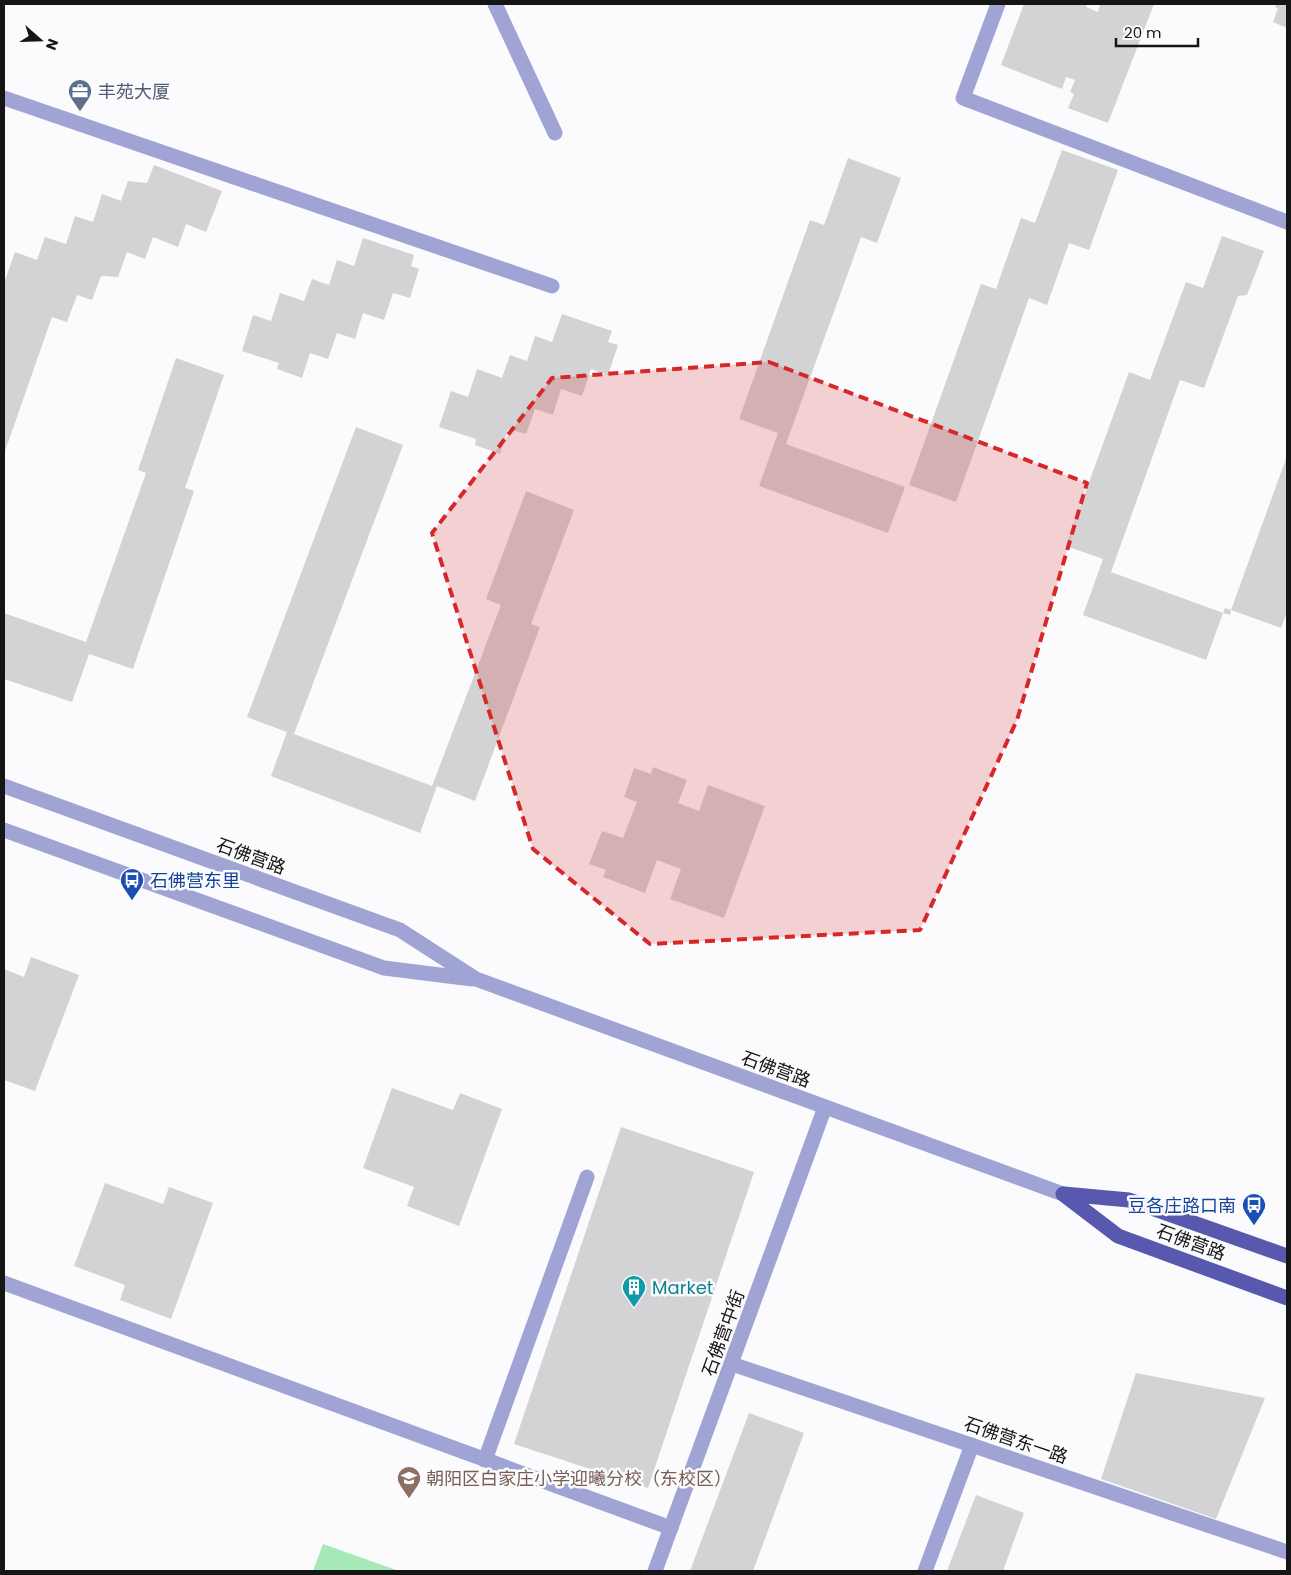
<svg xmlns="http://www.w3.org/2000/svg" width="1291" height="1575" font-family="Poppins,'Noto Sans SC',sans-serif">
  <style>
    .green { fill: #a7e8b8 }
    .building { fill: #d3d3d5 }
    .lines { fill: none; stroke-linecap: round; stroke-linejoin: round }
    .minor { stroke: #a0a4d5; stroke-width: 15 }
    .major { stroke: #5858af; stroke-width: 15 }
    .marked { fill: #d62828; fill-opacity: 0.2; stroke: #d62828; stroke-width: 4; stroke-dasharray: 10 6; stroke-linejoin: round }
    .labels { text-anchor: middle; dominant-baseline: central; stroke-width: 5; stroke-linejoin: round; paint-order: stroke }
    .service-label { font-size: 18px; fill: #4e5e75; stroke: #fbfbfd; text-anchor: start }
    .street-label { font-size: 18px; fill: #151515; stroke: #fbfbfd }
    .transit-label { font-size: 18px; fill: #164399; stroke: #fbfbfd; text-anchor: start }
    .culture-label { font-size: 18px; fill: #0d838f; stroke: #fbfbfd; text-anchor: start }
    .education-label { font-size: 18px; fill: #785e54; stroke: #fbfbfd; text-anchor: start }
  </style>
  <rect width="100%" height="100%" fill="#fbfbfd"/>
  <polygon class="green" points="323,1544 399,1571 313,1571"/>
  <g class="building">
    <polygon points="1024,4 1087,4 1086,7 1098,12 1100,4 1154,4 1108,123 1068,108 1074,94 1070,92 1075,80 1066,77 1062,89 1001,65"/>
    <polygon points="1276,4 1287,4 1287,28 1273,22 1278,8 1275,7"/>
    <polygon points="1062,150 1118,170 1089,250 1069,243 1047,305 1029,298 956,502 909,485 981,284 996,289 1021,218 1035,223"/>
    <polygon points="848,158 901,178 877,243 861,237 786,444 905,487 888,533 759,486 778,433 739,419 810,220 824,225"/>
    <polygon points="154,165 222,191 206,232 186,224 178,247 153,237 145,259 127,252 118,277 101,276 92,300 77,295 67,322 52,317 4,454 4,283 15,252 37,260 45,237 66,244 75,216 93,222 102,194 121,201 128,181 147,183"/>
    <polygon points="1222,236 1264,251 1247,295 1238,296 1204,388 1180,380 1111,572 1223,613 1206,660 1083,615 1103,559 1066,546 1129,372 1150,380 1186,282 1203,288"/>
    <polygon points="363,238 414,255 411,266 419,269 410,298 393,293 384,320 363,313 355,339 337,333 328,359 310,353 302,378 277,369 279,363 242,351 253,315 271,321 280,293 304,301 312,279 329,285 337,260 354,266"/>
    <polygon points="562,314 612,331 608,342 618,345 608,375 591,369 582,396 561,389 553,415 535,409 526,434 508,429 500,454 475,445 476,439 439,427 451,391 468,397 477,369 502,378 510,355 527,361 535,336 552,342"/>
    <polygon points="176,358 224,375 185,488 194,491 133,669 89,654 72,702 4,679 4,613 86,642 146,473 138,470"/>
    <polygon points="356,427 403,445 294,734 432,786 501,605 486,599 526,491 574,510 531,624 540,627 475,801 437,786 420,833 271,776 287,732 247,717"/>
    <polygon points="1287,456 1287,612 1281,628 1231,610"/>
    <polygon points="1225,608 1231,610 1230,615 1223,613"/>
    <polygon points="653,767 687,780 678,803 699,811 708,785 765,806 724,918 670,899 681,869 657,860 645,893 603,877 606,870 589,864 602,831 623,838 637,802 624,797 634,768 651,774"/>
    <polygon points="31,957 79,975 35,1091 4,1080 4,969 24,977"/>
    <polygon points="392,1088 453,1110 460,1093 502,1109 459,1226 407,1206 414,1187 363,1168"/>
    <polygon points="621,1127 754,1172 648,1488 514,1444"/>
    <polygon points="105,1183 163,1204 169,1187 213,1203 171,1319 120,1300 125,1285 74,1266"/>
    <polygon points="1136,1373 1265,1398 1216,1519 1101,1479"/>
    <polygon points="749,1413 804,1433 753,1571 690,1571"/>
    <polygon points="976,1495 1024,1513 1003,1571 947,1571"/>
  </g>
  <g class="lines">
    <g class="minor">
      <polyline points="495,4 555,133"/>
      <polyline points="998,4 963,98 1287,222"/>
      <polyline points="4,98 552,286"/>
      <polyline points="4,786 400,930 476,979 1063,1194"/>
      <polyline points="4,830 384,968 472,979"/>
      <polyline points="4,1283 671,1528"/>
      <polyline points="732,1364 1287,1552"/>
      <polyline points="485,1460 587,1177"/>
      <polyline points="655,1571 825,1107"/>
      <polyline points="925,1571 972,1445"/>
    </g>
    <g class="major">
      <polyline points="1063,1194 1118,1236 1287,1298"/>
      <polyline points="1064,1194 1129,1200 1287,1256"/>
    </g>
  </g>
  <path class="marked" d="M769 362 1087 483 1017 720 920 930 650 944 533 849 432 533 552 378Z"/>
  <defs>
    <g id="office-pin" transform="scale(1.25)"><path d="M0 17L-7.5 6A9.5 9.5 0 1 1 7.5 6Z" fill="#5c6f8a" stroke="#fbfbfd"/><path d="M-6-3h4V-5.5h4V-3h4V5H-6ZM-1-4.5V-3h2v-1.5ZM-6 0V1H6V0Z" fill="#fff"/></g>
    <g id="bus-pin" transform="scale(1.25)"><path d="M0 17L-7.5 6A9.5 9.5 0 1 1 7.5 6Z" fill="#1a4fb4" stroke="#fbfbfd"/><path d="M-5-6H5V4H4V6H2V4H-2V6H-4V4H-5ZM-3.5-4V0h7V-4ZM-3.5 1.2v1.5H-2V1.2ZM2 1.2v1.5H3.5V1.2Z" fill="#fff"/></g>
    <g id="building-pin" transform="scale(1.25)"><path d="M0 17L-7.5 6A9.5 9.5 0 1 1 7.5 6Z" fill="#0f9aa8" stroke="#fbfbfd"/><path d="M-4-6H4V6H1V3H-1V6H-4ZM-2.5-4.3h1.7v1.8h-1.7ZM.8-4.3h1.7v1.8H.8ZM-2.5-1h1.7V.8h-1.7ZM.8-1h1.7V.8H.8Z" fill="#fff"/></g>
    <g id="school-pin" transform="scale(1.25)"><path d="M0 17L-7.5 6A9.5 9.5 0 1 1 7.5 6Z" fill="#8d6e63" stroke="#fbfbfd"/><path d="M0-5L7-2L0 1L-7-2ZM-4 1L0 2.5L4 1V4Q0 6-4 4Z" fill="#fff"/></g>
  </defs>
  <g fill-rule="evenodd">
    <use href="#office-pin" x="80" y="91"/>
    <use href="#bus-pin" x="132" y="880"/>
    <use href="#bus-pin" x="1254" y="1205"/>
    <use href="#building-pin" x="634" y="1287"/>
    <use href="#school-pin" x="409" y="1478"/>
  </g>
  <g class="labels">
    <g class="service-label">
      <text x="98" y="91">丰苑大厦</text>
    </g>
    <g class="street-label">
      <text transform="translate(251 856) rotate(20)">石佛营路</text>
      <text transform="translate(776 1069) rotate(20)">石佛营路</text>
      <text transform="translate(1191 1242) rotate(20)">石佛营路</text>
      <text transform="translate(723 1333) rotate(-70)">石佛营中街</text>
      <text transform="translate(1016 1440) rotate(19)">石佛营东一路</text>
    </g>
    <g class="transit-label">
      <text x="150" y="880">石佛营东里</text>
      <text x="1236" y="1205" text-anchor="end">豆各庄路口南</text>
    </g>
    <g class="culture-label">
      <text x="652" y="1287">Market</text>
    </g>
    <g class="education-label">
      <text x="426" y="1478">朝阳区白家庄小学迎曦分校（东校区）</text>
    </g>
  </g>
  <rect width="1291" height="1575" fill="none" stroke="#151515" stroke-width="10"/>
  <g transform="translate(40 40) rotate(110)" stroke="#fbfbfd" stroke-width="4" paint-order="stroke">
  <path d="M0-4L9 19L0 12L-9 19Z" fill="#151515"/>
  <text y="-8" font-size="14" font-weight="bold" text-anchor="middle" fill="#151515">N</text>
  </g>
  <path d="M1116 38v8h82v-8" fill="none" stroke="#151515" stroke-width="2.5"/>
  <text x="1124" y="38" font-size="15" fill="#151515" stroke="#fbfbfd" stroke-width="4" paint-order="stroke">20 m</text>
</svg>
